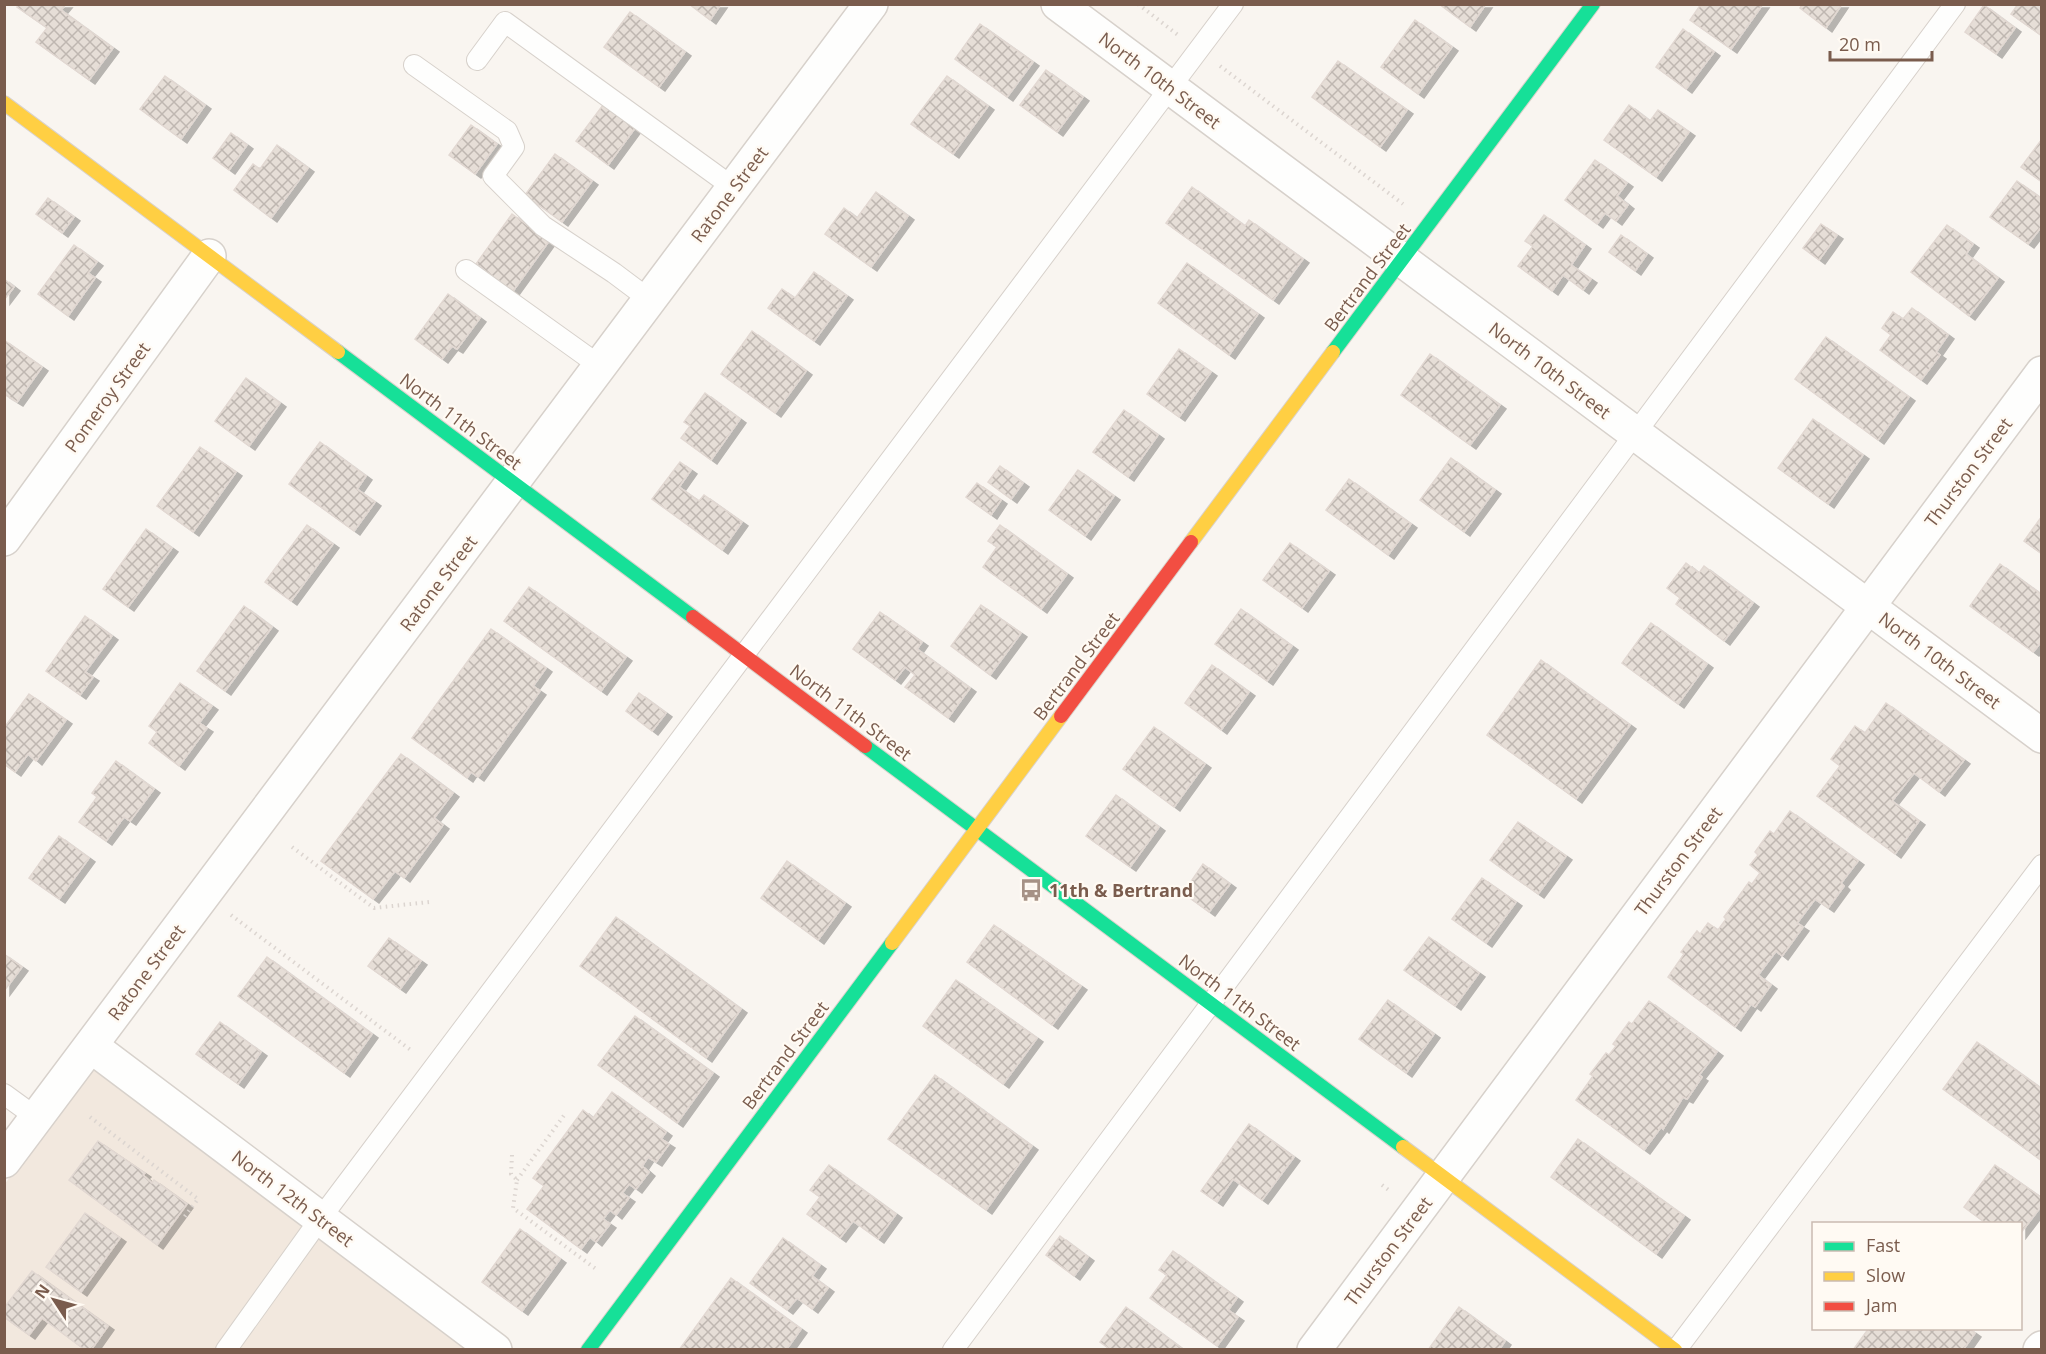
<svg xmlns="http://www.w3.org/2000/svg" width="2046" height="1354" font-family="'Open Sans',sans-serif">
  <style>
    .residential { fill: #f2e8de }
    .building { fill: url(#building-cross-hatch); stroke: #e2d8d2; stroke-width: 1.5; filter: url(#shadow) }
    .lines { fill: none; stroke-linecap: round; stroke-linejoin: round }
    .lane-casing { stroke: #d7d1cb; stroke-width: 22 }
    .street-casing { stroke: #d7d1cb; stroke-width: 36 }
    .fast-casing { stroke: #d9d2cb; stroke-width: 16 }
    .slow-casing { stroke: #d9d2cb; stroke-width: 16 }
    .jam-casing { stroke: #d9d2cb; stroke-width: 16 }
    .path { stroke: #dcd5d0; stroke-width: 4; stroke-dasharray: 1.5 4.5; stroke-linecap: butt }
    .lane { stroke: #fefefd; stroke-width: 20 }
    .street { stroke: #fefefd; stroke-width: 33 }
    .fast { stroke: #16e098; stroke-width: 14 }
    .slow { stroke: #ffcf43; stroke-width: 14 }
    .jam { stroke: #f24e42; stroke-width: 14 }
    .labels { text-anchor: middle; dominant-baseline: central; stroke-width: 4.5; stroke-linejoin: round; paint-order: stroke }
    .street-label { font-size: 18px; fill: #7a5c4d; stroke: #fffaf3 }
    .poi-label { font-size: 18px; font-weight: bold; fill: #7a5c4d; stroke: #fffaf3; text-anchor: start }
  </style>
  <defs>
    <pattern id="building-cross-hatch" width="8" height="8" patternUnits="userSpaceOnUse" patternTransform="scale(1.5)"><rect width="8" height="8" fill="#e6ded7"/><path d="M0 0l8 8M0 8l8-8" fill="none" stroke="#bfb7b1"/></pattern>
    <filter id="shadow"><feDropShadow dx="6" dy="4" stdDeviation="0" flood-color="#0004"/></filter>
  </defs>
  <rect width="100%" height="100%" fill="#f9f5f0"/>
  <polygon class="residential" points="94,1066 469,1349 5,1349 4,1185"/>
  <g class="building">
    <polygon points="19,4 66,4 61,10 113,48 89,80 36,42 47,28 17,7"/>
    <polygon points="689,4 721,4 710,20"/>
    <polygon points="1439,4 1486,4 1470,27"/>
    <polygon points="1701,4 1763,4 1731,49 1690,20"/>
    <polygon points="1802,4 1842,4 1826,28 1800,8"/>
    <polygon points="2018,4 2042,4 2042,36 2011,14"/>
    <polygon points="1984,5 2015,28 1996,54 1965,32"/>
    <polygon points="630,12 685,52 659,87 604,47"/>
    <polygon points="1415,20 1452,47 1418,94 1381,67"/>
    <polygon points="980,24 1033,62 1007,97 955,59"/>
    <polygon points="1683,29 1714,52 1686,89 1656,67"/>
    <polygon points="1338,61 1407,110 1380,147 1312,97"/>
    <polygon points="1046,70 1083,97 1057,132 1020,105"/>
    <polygon points="165,76 205,105 181,139 140,109"/>
    <polygon points="947,76 988,106 953,154 911,124"/>
    <polygon points="606,101 638,124 608,165 576,141"/>
    <polygon points="1629,105 1650,121 1658,110 1689,132 1656,177 1604,140"/>
    <polygon points="471,125 497,144 475,174 449,155"/>
    <polygon points="231,133 247,145 229,170 213,158"/>
    <polygon points="2042,139 2042,182 2021,167"/>
    <polygon points="277,145 308,168 271,218 234,190 253,164 260,169"/>
    <polygon points="555,154 592,181 562,222 525,195"/>
    <polygon points="1595,160 1627,183 1617,196 1628,205 1616,221 1605,213 1597,224 1565,200"/>
    <polygon points="2017,181 2042,199 2042,226 2028,244 1990,217"/>
    <polygon points="1192,187 1245,226 1249,220 1303,259 1273,300 1166,223"/>
    <polygon points="876,192 908,216 871,267 825,234 844,208 857,218"/>
    <polygon points="48,198 74,217 62,233 36,214"/>
    <polygon points="512,214 549,241 513,291 476,264"/>
    <polygon points="1544,215 1585,245 1571,265 1591,279 1583,290 1563,275 1552,291 1518,266 1533,246 1525,241"/>
    <polygon points="1821,224 1837,235 1819,260 1803,248"/>
    <polygon points="1947,225 1973,244 1966,254 1998,278 1969,316 1911,272"/>
    <polygon points="1621,235 1647,254 1635,271 1609,252"/>
    <polygon points="74,245 97,262 88,273 95,278 68,316 38,294"/>
    <polygon points="1187,263 1258,314 1229,355 1158,303"/>
    <polygon points="814,272 847,296 814,341 768,308 782,289 795,298"/>
    <polygon points="4,279 14,287 4,300"/>
    <polygon points="448,294 480,318 457,349 452,346 442,359 415,339"/>
    <polygon points="1912,308 1948,335 1936,352 1940,355 1921,380 1880,350 1891,335 1882,328 1893,312 1903,319"/>
    <polygon points="752,331 806,371 775,413 721,374"/>
    <polygon points="1826,337 1909,397 1878,440 1795,379"/>
    <polygon points="4,340 42,367 17,402 4,394"/>
    <polygon points="1179,349 1211,372 1179,417 1147,394"/>
    <polygon points="1430,354 1500,405 1470,445 1401,395"/>
    <polygon points="246,378 280,403 249,446 215,421"/>
    <polygon points="705,393 740,419 711,460 681,438 690,426 684,422"/>
    <polygon points="1124,410 1158,435 1128,477 1093,452"/>
    <polygon points="1813,419 1863,455 1828,504 1778,468"/>
    <polygon points="320,442 366,476 357,489 375,502 354,531 289,484"/>
    <polygon points="200,447 236,472 193,532 157,506"/>
    <polygon points="1451,458 1495,490 1464,532 1420,500"/>
    <polygon points="680,462 691,470 679,487 699,501 704,495 742,522 722,550 652,499"/>
    <polygon points="1000,466 1023,483 1011,499 988,482"/>
    <polygon points="1078,470 1114,496 1085,536 1049,510"/>
    <polygon points="1349,479 1411,524 1388,555 1326,510"/>
    <polygon points="977,483 1001,500 991,515 966,497"/>
    <polygon points="2042,516 2042,554 2024,541"/>
    <polygon points="307,525 333,544 291,601 265,582"/>
    <polygon points="1000,525 1067,574 1041,609 983,567 997,547 988,541"/>
    <polygon points="146,529 172,548 128,607 103,589"/>
    <polygon points="1290,543 1329,571 1302,608 1263,580"/>
    <polygon points="1686,563 1699,573 1704,566 1753,603 1724,641 1676,604 1680,598 1667,588"/>
    <polygon points="2000,564 2042,595 2042,641 2033,652 1970,606"/>
    <polygon points="529,587 626,657 601,691 504,621"/>
    <polygon points="981,605 1021,633 990,675 951,646"/>
    <polygon points="244,606 272,627 225,691 197,671"/>
    <polygon points="1241,609 1292,646 1267,681 1215,644"/>
    <polygon points="880,612 922,642 917,649 970,688 948,718 905,687 915,675 905,667 895,680 853,649"/>
    <polygon points="85,616 112,636 85,672 93,677 80,695 46,671"/>
    <polygon points="1651,623 1707,664 1678,704 1622,663"/>
    <polygon points="491,629 546,668 533,686 540,691 478,777 471,772 467,778 412,738"/>
    <polygon points="1541,660 1630,725 1576,799 1487,735"/>
    <polygon points="1212,665 1249,692 1221,730 1185,703"/>
    <polygon points="180,683 212,706 199,723 207,728 179,766 149,743 157,732 149,726"/>
    <polygon points="639,693 666,713 652,731 626,711"/>
    <polygon points="29,694 66,720 36,761 28,754 15,772 4,764 4,728"/>
    <polygon points="1886,703 1964,760 1939,792 1914,773 1892,801 1919,821 1895,854 1817,796 1840,766 1831,759 1855,726 1865,733"/>
    <polygon points="1154,727 1205,764 1174,807 1123,769"/>
    <polygon points="401,754 453,793 434,818 443,825 404,878 395,871 373,899 321,861"/>
    <polygon points="116,761 154,789 130,821 124,817 106,841 79,822 97,797 92,793"/>
    <polygon points="1116,795 1159,827 1130,867 1086,836"/>
    <polygon points="1790,811 1858,861 1841,883 1844,886 1828,908 1815,899 1797,923 1803,927 1782,956 1776,951 1758,975 1771,985 1755,1007 1751,1004 1735,1027 1668,977 1684,954 1681,952 1697,931 1700,934 1708,923 1718,930 1726,919 1724,917 1749,882 1752,884 1760,873 1750,865 1758,855 1755,852 1770,831 1774,834"/>
    <polygon points="1518,822 1566,856 1538,894 1490,860"/>
    <polygon points="59,836 89,858 59,899 29,878"/>
    <polygon points="787,861 845,903 818,940 761,898"/>
    <polygon points="1203,864 1230,884 1209,912 1183,893"/>
    <polygon points="1482,878 1516,902 1486,943 1452,919"/>
    <polygon points="616,917 741,1009 706,1058 580,966"/>
    <polygon points="994,925 1081,986 1052,1025 967,962"/>
    <polygon points="1429,937 1479,973 1455,1006 1404,970"/>
    <polygon points="389,938 421,961 400,989 368,966"/>
    <polygon points="4,954 22,967 4,991"/>
    <polygon points="267,957 372,1034 344,1073 238,996"/>
    <polygon points="956,980 1037,1038 1003,1084 923,1026"/>
    <polygon points="1388,1000 1434,1034 1406,1073 1359,1039"/>
    <polygon points="1649,1001 1717,1052 1699,1075 1702,1077 1687,1099 1683,1097 1663,1129 1661,1127 1644,1150 1576,1100 1593,1076 1590,1074 1606,1053 1609,1055 1616,1046 1613,1044 1629,1022 1632,1024"/>
    <polygon points="635,1016 713,1073 677,1123 598,1065"/>
    <polygon points="220,1022 261,1052 238,1084 196,1054"/>
    <polygon points="1977,1042 2042,1089 2042,1161 1943,1089"/>
    <polygon points="935,1075 1032,1146 986,1210 888,1139"/>
    <polygon points="612,1092 666,1132 661,1139 669,1144 656,1162 648,1157 642,1166 649,1172 636,1189 629,1184 622,1193 629,1198 616,1215 610,1210 603,1219 610,1224 596,1242 590,1237 581,1249 527,1209 544,1186 533,1178 583,1110 593,1118"/>
    <polygon points="1249,1124 1294,1157 1262,1200 1233,1179 1217,1202 1201,1191"/>
    <polygon points="1578,1139 1684,1216 1656,1254 1551,1177"/>
    <polygon points="98,1141 145,1173 143,1175 152,1183 154,1180 187,1204 157,1245 69,1180"/>
    <polygon points="829,1165 896,1214 878,1239 853,1221 840,1238 807,1214 820,1197 810,1190"/>
    <polygon points="1995,1165 2042,1198 2042,1205 2020,1234 2020,1224 1987,1224 1964,1207"/>
    <polygon points="85,1213 120,1238 81,1292 46,1267"/>
    <polygon points="520,1229 560,1259 522,1311 482,1282"/>
    <polygon points="1060,1236 1088,1257 1074,1276 1046,1255"/>
    <polygon points="783,1238 820,1265 812,1276 828,1288 812,1309 797,1298 787,1310 750,1283"/>
    <polygon points="1173,1251 1237,1298 1228,1310 1238,1317 1217,1346 1150,1298 1167,1275 1159,1270"/>
    <polygon points="32,1271 108,1326 91,1350 85,1350 42,1318 29,1335 4,1317 4,1308"/>
    <polygon points="731,1278 801,1329 786,1350 679,1350"/>
    <polygon points="1126,1307 1184,1350 1111,1350 1100,1342"/>
    <polygon points="1459,1307 1505,1341 1499,1350 1428,1350"/>
    <polygon points="1869,1328 1968,1328 1975,1333 1963,1350 1853,1350"/>
  </g>
  <g class="lines">
    <g class="lane-casing">
      <g id="lane">
        <polyline points="477,60 505,22 734,188"/>
        <polyline points="414,65 507,131 514,147 493,176 543,226 614,273 650,300"/>
        <polyline points="466,270 600,366"/>
        <polyline points="4,1094 37,1118"/>
        <polyline points="226,1350 320,1219 1233,4"/>
        <polyline points="953,1350 1955,4"/>
        <polyline points="1676,1350 2042,865"/>
      </g>
    </g>
    <g class="street-casing">
      <g id="street">
        <polyline points="1058,4 2042,736"/>
        <polyline points="4,539 209,256"/>
        <polyline points="91,1046 495,1350"/>
        <polyline points="4,1161 871,4"/>
        <polyline points="1314,1350 2042,373"/>
        <polyline points="2040,1350 2042,1348"/>
      </g>
    </g>
    <g class="fast-casing">
      <g id="fast">
        <polyline points="338,352 693,617"/>
        <polyline points="1333,352 1593,4"/>
        <polyline points="865,746 1403,1147"/>
        <polyline points="588,1350 892,943"/>
      </g>
    </g>
    <g class="slow-casing">
      <g id="slow">
        <polyline points="4,103 338,352"/>
        <polyline points="1191,542 1333,352"/>
        <polyline points="892,943 1061,716"/>
        <polyline points="1403,1147 1675,1350"/>
      </g>
    </g>
    <g class="jam-casing">
      <g id="jam">
        <polyline points="693,617 865,746"/>
        <polyline points="1061,716 1191,542"/>
      </g>
    </g>
    <g class="path">
      <polyline points="1138,4 1178,35"/>
      <polyline points="1220,66 1403,204"/>
      <polyline points="292,847 374,908 429,902"/>
      <polyline points="231,915 412,1051"/>
      <polyline points="90,1117 198,1199 182,1220"/>
      <polyline points="512,1155 511,1174 517,1180 513,1208 596,1269"/>
      <polyline points="517,1180 565,1114"/>
      <polyline points="1382,1185 1390,1191"/>
    </g>
    <use href="#lane" class="lane"/>
    <use href="#street" class="street"/>
    <use href="#fast" class="fast"/>
    <use href="#slow" class="slow"/>
    <use href="#jam" class="jam"/>
  </g>
  <defs>
    <g id="bus-bare" transform="scale(1.8)"><path d="M-5-6H5V4H4V6H2V4H-2V6H-4V4H-5ZM-3.5-4V0h7V-4ZM-3.5 1.2v1.5H-2V1.2ZM2 1.2v1.5H3.5V1.2Z" fill="#a69286" stroke="#fffaf3" stroke-width="2.5" paint-order="stroke"/></g>
  </defs>
  <g fill-rule="evenodd">
    <use href="#bus-bare" x="1031" y="890"/>
  </g>
  <g class="labels">
    <g class="street-label">
      <text transform="translate(1160 80) rotate(37)">North 10th Street</text>
      <text transform="translate(729 194) rotate(-53)">Ratone Street</text>
      <text transform="translate(1367 277) rotate(-53)">Bertrand Street</text>
      <text transform="translate(1550 370) rotate(37)">North 10th Street</text>
      <text transform="translate(107 397) rotate(-54)">Pomeroy Street</text>
      <text transform="translate(461 421) rotate(37)">North 11th Street</text>
      <text transform="translate(1968 472) rotate(-53)">Thurston Street</text>
      <text transform="translate(438 583) rotate(-53)">Ratone Street</text>
      <text transform="translate(1940 660) rotate(37)">North 10th Street</text>
      <text transform="translate(1076 666) rotate(-53)">Bertrand Street</text>
      <text transform="translate(851 712) rotate(37)">North 11th Street</text>
      <text transform="translate(1678 861) rotate(-53)">Thurston Street</text>
      <text transform="translate(146 972) rotate(-53)">Ratone Street</text>
      <text transform="translate(1240 1002) rotate(37)">North 11th Street</text>
      <text transform="translate(785 1055) rotate(-53)">Bertrand Street</text>
      <text transform="translate(293 1198) rotate(37)">North 12th Street</text>
      <text transform="translate(1388 1251) rotate(-53)">Thurston Street</text>
    </g>
    <g class="poi-label">
      <text x="1049" y="890">11th &amp; Bertrand</text>
    </g>
  </g>
  <rect width="2046" height="1354" fill="none" stroke="#7a5c4d" stroke-width="12"/>
  <rect x="1812" y="1222" width="210" height="108" fill="#fffaf3" stroke="#cabbb1" stroke-width="1.5"/>
  <rect x="1824" y="1242" width="30" height="9" fill="#16e098" stroke="#cabbb1" stroke-width="1.5"/>
  <text x="1866" y="1252" font-size="18" fill="#7a5c4d">Fast</text>
  <rect x="1824" y="1272" width="30" height="9" fill="#ffcf43" stroke="#cabbb1" stroke-width="1.5"/>
  <text x="1866" y="1282" font-size="18" fill="#7a5c4d">Slow</text>
  <rect x="1824" y="1302" width="30" height="9" fill="#f24e42" stroke="#cabbb1" stroke-width="1.5"/>
  <text x="1866" y="1312" font-size="18" fill="#7a5c4d">Jam</text>
  <g transform="translate(54 1300) rotate(306)" stroke="#fffaf3" stroke-width="4.5" paint-order="stroke">
  <path d="M0-4.5L10 22L0 15L-10 22Z" fill="#7a5c4d"/>
  <text y="-9" font-size="16" font-weight="bold" text-anchor="middle" fill="#7a5c4d">N</text>
  </g>
  <path d="M1830 51v9h102v-9" fill="none" stroke="#7a5c4d" stroke-width="3"/>
  <text x="1839" y="51" font-size="18" fill="#7a5c4d" stroke="#fffaf3" stroke-width="4.5" paint-order="stroke">20 m</text>
</svg>
